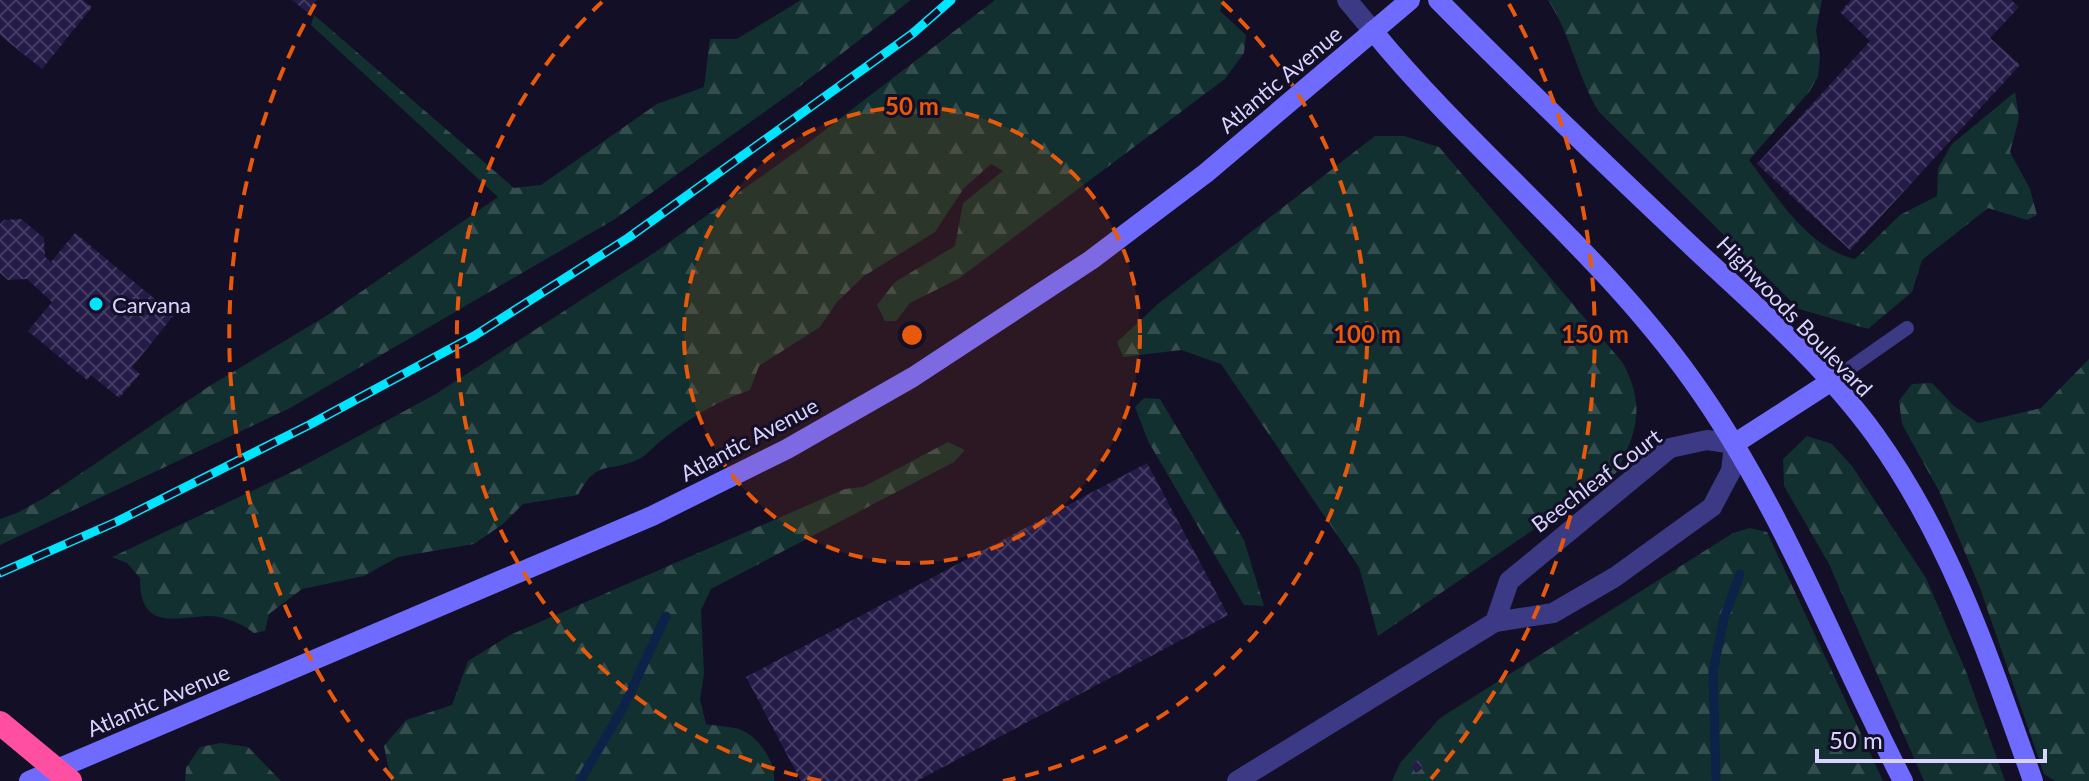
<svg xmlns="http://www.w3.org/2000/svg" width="2089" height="781" font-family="Lato,sans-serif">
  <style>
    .forest { fill: url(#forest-firs) }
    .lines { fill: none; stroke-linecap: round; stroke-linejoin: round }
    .stream { stroke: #0c2248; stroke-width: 9 }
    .building { fill: url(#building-cross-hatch) }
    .service { stroke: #3d3a85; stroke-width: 14 }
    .minor { stroke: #3d3a85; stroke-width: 20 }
    .tertiary { stroke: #3d3a85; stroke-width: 20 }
    .secondary { stroke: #6f6bff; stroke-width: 20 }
    .rail-casing { stroke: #00e5ff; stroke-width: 9 }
    .rail { stroke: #130f26; stroke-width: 6; stroke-dasharray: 18; stroke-linecap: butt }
    .motorway-bridge { stroke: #ff4fa3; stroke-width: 24 }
    .ring { fill: none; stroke: #e8590c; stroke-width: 4; stroke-dasharray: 14 10 }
    .poi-dot { fill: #00e5ff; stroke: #130f26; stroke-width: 3 }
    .labels { text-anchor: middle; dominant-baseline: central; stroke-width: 6; stroke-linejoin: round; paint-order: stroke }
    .street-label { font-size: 22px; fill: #d9d4ff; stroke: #130f26 }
    .poi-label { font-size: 22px; fill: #d9d4ff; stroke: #130f26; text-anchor: start }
    .centre { fill: #e8590c; stroke: #130f26; stroke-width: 4 }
    .ring-label { font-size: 24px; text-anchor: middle; font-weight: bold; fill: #e8590c; stroke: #130f26; stroke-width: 6; stroke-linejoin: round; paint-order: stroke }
  </style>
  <defs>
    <pattern id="forest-firs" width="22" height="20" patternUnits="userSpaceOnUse" patternTransform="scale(2)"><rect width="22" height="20" fill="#12302f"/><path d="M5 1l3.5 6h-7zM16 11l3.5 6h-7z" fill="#344d4e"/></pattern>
    <pattern id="building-cross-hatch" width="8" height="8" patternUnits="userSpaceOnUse" patternTransform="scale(2)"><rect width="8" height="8" fill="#241b47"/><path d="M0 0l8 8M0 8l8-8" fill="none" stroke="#433b63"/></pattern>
  </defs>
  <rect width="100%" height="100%" fill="#130f26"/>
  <g class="forest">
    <polygon points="801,0 911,0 791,93 615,219 290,408 0,545 0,519 17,513 46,497 208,387 326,316 498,197 311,25 314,15 514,188 541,185 657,104 704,87 710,39 737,39"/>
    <path d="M995 0H1223L1220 11 1246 35 1244 53 1225 79 958 279 910 303 896 321H885L877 305 895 282 955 246 963 203 1003 171 991 164 964 188 935 232 864 276 837 302 820 327 759 366 750 390C717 401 690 418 663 439 655 445 647 455 639 459 608 474 599 457 578 495L523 504 503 524 474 544 398 557 364 576 302 589 269 614 265 631 254 633C244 625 232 620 220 617 189 611 139 640 140 578L127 563 112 557 294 471 434 395 654 253 804 146Z"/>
    <path d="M1548 0H1822L1816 30 1820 57 1818 77 1809 92 1749 160C1777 197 1808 248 1855 259L1900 215 1937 196 1938 168 1952 144 2015 92 2019 118 2010 152 2030 189 2037 215 2027 220 1988 208 1922 260 1912 292 1868 329 1799 309 1599 112C1577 76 1571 35 1548 0Z"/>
    <path d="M1375 136H1404L1439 147 1623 363C1645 405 1638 431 1616 473L1378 636 1359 567 1221 364 1181 350 1123 357 1117 342 1159 303Z"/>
    <polygon points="2089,359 2089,781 2055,781 2044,774 1980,588 1939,491 1902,424 1899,401 1912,384 1932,383 1954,406 1978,423 2041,408"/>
    <polygon points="1144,398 1160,399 1244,540 1264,606 1244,605 1148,441 1135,407"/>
    <polygon points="1807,436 1832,444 1852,466 1926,578 1967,674 2005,781 1924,781 1829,564 1784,486 1783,459"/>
    <path d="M948 442 965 450 954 462 711 589 701 610 704 674 700 699 706 724C716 726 729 726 739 729 758 736 776 761 774 781H391L384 746 406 720 452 705 468 661 510 635 845 489 863 487Z"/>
    <polygon points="1750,528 1767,532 1883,781 1392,781 1400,763 1440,718 1733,533"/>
    <polygon points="221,743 248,747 281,781 185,781 186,768 200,747"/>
  </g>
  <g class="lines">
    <g class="stream">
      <polyline points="580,781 624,706 666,616"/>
      <polyline points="1716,781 1713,671 1724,618 1740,574"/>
    </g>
  </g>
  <g class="building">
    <polygon points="0,0 83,0 92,7 42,69 0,35"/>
    <polygon points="292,0 317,0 307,12"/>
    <polygon points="1851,0 2011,0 2019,7 1990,38 2020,65 1850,250 1757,164 1870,41 1840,12"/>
    <polygon points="21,219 44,238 45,257 51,262 75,233 174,315 132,367 140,374 119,398 91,375 87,380 28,331 52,302 27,279 8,280 0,273 0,224 4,220"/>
    <polygon points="1147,463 1228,615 917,781 801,781 746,677"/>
    <polygon points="1418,760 1423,768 1416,773 1411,766"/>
  </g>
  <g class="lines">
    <polyline class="service" points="1830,382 1907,328"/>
    <polyline class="minor" points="1237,781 1495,622 1553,613 1615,577 1712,507 1731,471 1734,444 1707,440 1670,448 1509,581 1495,622"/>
    <polyline class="tertiary" points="1347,0 1373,31"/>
    <g class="secondary">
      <path d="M1438 0C1523 86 1611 170 1699 253 1760 310 1826 367 1875 435 1951 541 1990 660 2033 781"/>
      <path d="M1373 31C1473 153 1600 251 1692 380 1781 504 1833 646 1903 781"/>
      <polyline points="1734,444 1830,382"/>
      <polyline points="29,781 652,516 787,449 913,377 1091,260 1206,173 1410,0"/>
    </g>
    <g class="rail-casing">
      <polyline id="rail" points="0,573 116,522 309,425 474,336 628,238 912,34 951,0"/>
    </g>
    <use href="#rail" class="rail"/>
    <polyline class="motorway-bridge" points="0,723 70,781"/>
  </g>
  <circle cx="912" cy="335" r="228" fill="#e8590c" fill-opacity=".12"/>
  <g class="ring">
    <circle cx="912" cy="335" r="228"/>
    <path d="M821 781A455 455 0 0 1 602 2M1222 2A455 455 0 0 1 1003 781"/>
    <path d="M393 779A683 683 0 0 1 315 4M1509 4A683 683 0 0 1 1431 779"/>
  </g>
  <circle class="poi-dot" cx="96" cy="304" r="8"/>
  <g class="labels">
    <g class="street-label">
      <text transform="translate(1280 79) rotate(-40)">Atlantic Avenue</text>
      <text transform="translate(1795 316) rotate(46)">Highwoods Boulevard</text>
      <text transform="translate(749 439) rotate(-28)">Atlantic Avenue</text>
      <text transform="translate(1596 480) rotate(-37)">Beechleaf Court</text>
      <text transform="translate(158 700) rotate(-23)">Atlantic Avenue</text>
    </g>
    <g class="poi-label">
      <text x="112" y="304">Carvana</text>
    </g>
  </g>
  <circle cx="912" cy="335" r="12" class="centre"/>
  <g class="ring-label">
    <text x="912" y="115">50 m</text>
    <text x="1367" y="343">100 m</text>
    <text x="1595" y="343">150 m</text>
  </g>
  <path d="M1817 749v12h228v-12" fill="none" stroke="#d9d4ff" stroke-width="4"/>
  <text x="1829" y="749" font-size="24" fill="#d9d4ff" stroke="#130f26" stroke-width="6" paint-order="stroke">50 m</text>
</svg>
